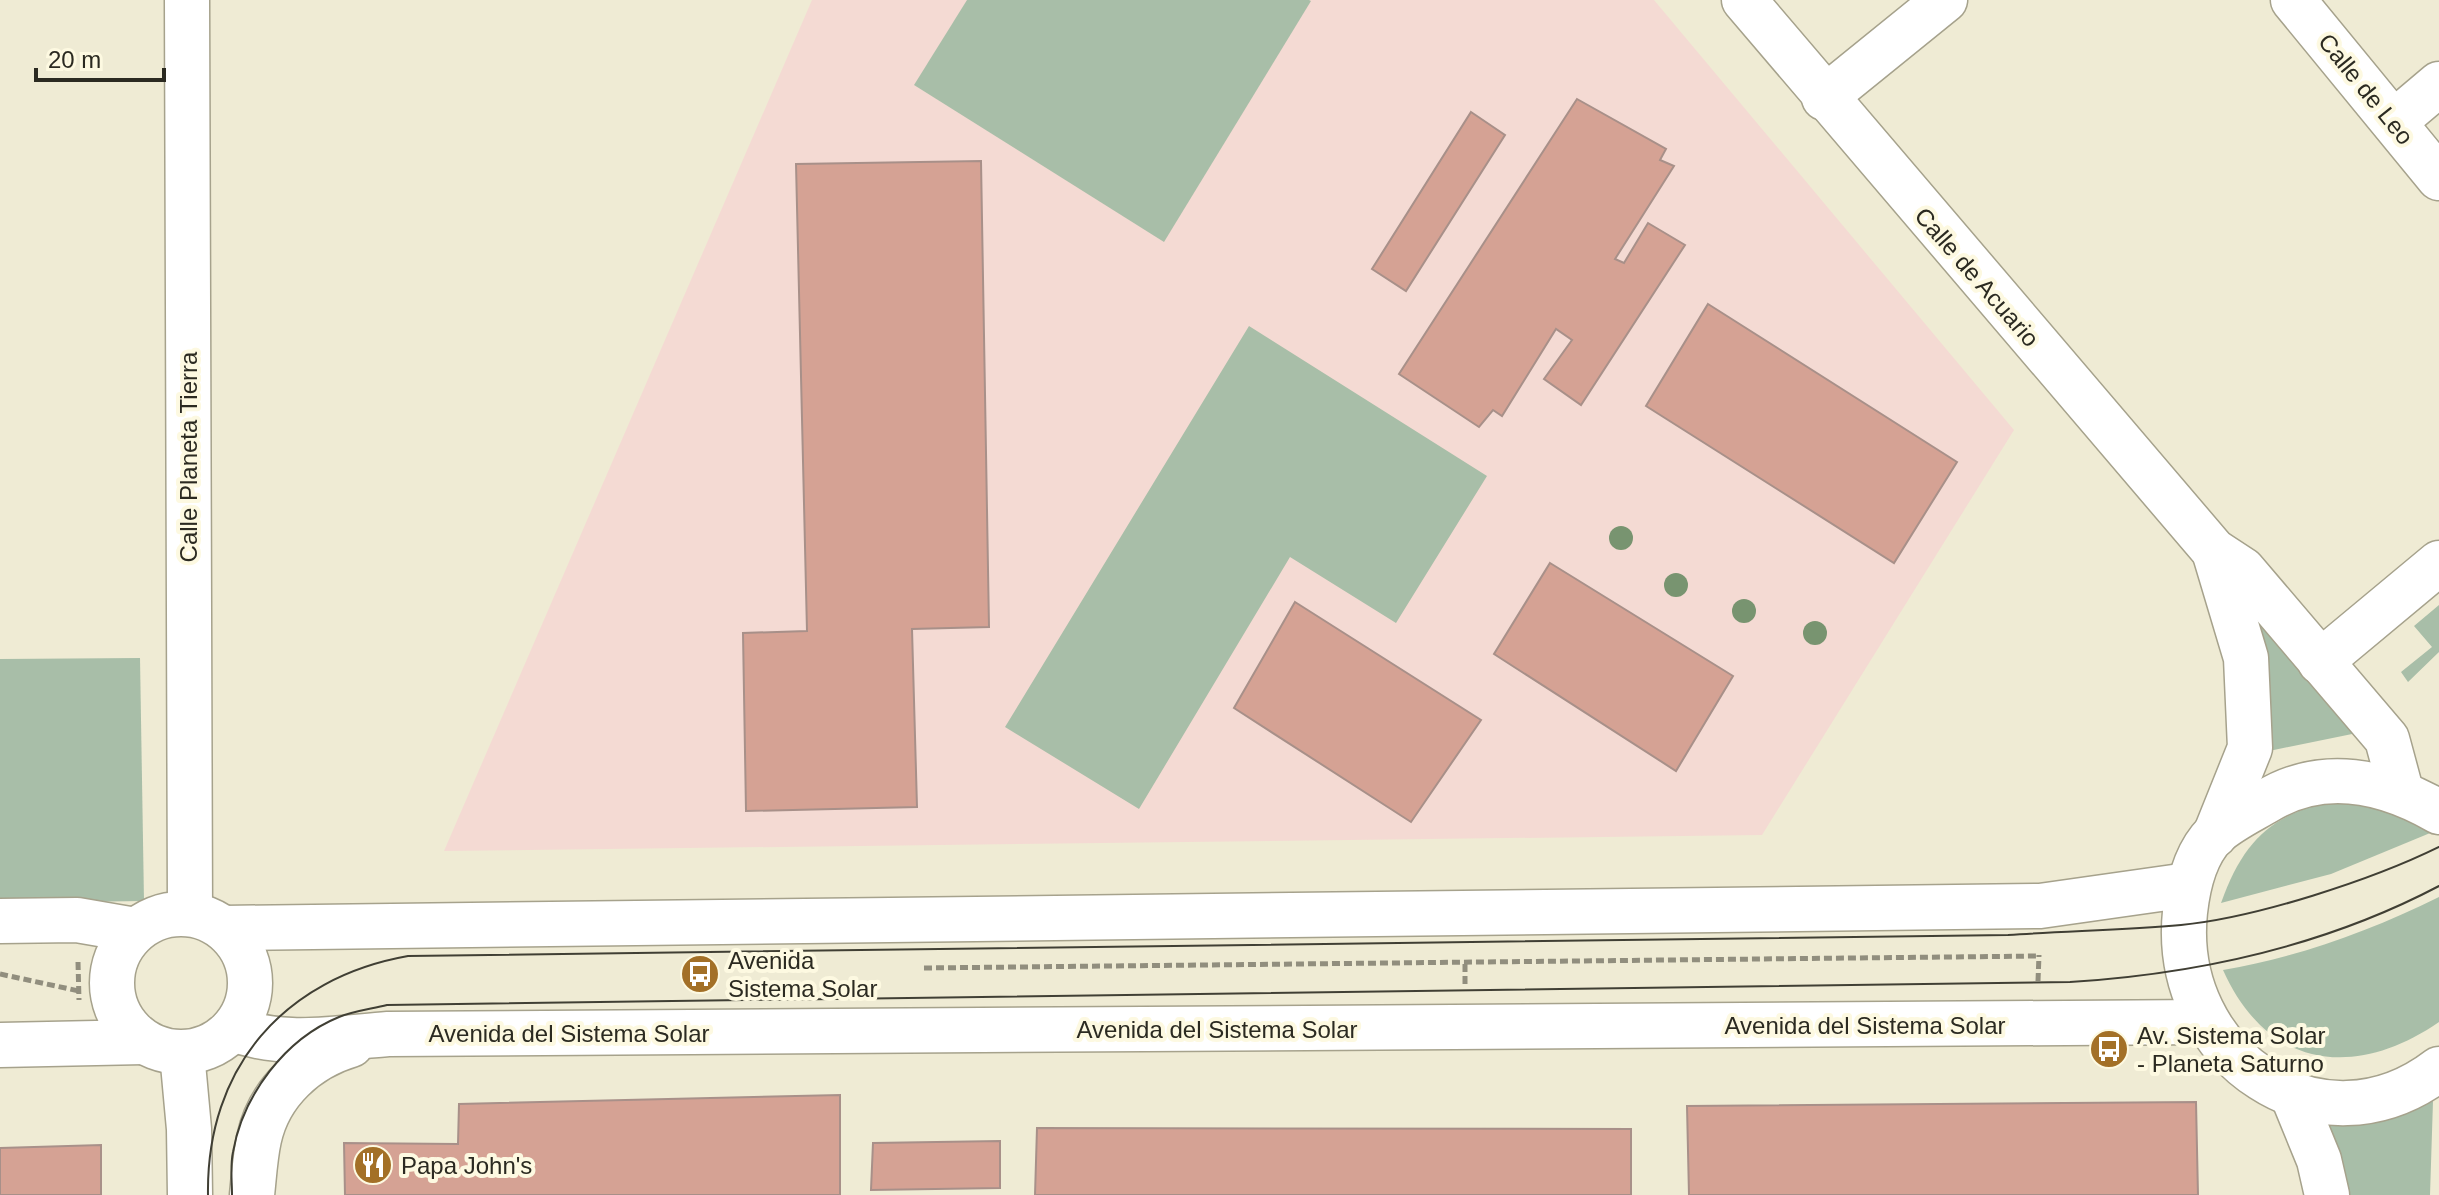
<svg xmlns="http://www.w3.org/2000/svg" width="2439" height="1195" font-family="Arial,sans-serif">
  <style>
    .education { fill: #f4dad3 }
    .green { fill: #a8bea8 }
    .building { fill: #d5a294; stroke: #a89089; stroke-width: 2 }
    .lines { fill: none; stroke-linecap: round; stroke-linejoin: round }
    .minor-casing { stroke: #a6a28c; stroke-width: 47 }
    .path { stroke: #918e7e; stroke-width: 5; stroke-dasharray: 8 4; stroke-linecap: butt }
    .minor { stroke: #fff; stroke-width: 44 }
    .tram { stroke: #403f34; stroke-width: 2 }
    .tree { fill: #789470 }
    .labels { text-anchor: middle; dominant-baseline: central; stroke-width: 8; stroke-linejoin: round; paint-order: stroke }
    .street-label { font-size: 24px; fill: #2b2a21; stroke: #fdf9e1 }
    .poi-label { font-size: 24px; fill: #2b2a21; stroke: #fdf9e1; text-anchor: start }
  </style>
  <rect width="100%" height="100%" fill="#efebd4"/>
  <polygon class="education" points="812,0 1654,0 2014,430 1762,835 444,851"/>
  <g class="green">
    <polygon points="967,0 1309,0 1311,1 1164,242 914,85"/>
    <polygon points="1249,326 1487,476 1396,623 1290,557 1139,809 1005,727"/>
    <polygon points="2242,592 2357,733 2269,751"/>
    <polygon points="2439,605 2439,652 2408,682 2401,672 2432,647 2414,626"/>
    <polygon points="140,658 144,901 0,903 0,659"/>
    <path d="M2343 799 2375 801 2435 831 2331 874 2221 903C2244 838 2275 811 2343 799Z"/>
    <path d="M2439 897V1022C2355 1080 2267 1069 2223 970 2299 957 2370 931 2439 897Z"/>
    <path d="M2433 1101 2430 1195H2347L2321 1125C2362 1126 2396 1119 2433 1101Z"/>
  </g>
  <g class="building">
    <polygon points="1577,99 1666,149 1660,160 1674,166 1615,259 1624,263 1648,223 1685,245 1581,405 1544,379 1572,340 1556,329 1502,416 1493,410 1479,427 1399,374"/>
    <polygon points="1471,112 1505,135 1406,291 1372,269"/>
    <polygon points="981,161 989,627 912,629 917,807 746,811 743,633 807,631 796,164"/>
    <polygon points="1708,304 1957,462 1894,563 1646,406"/>
    <polygon points="1550,563 1733,676 1676,771 1494,654"/>
    <polygon points="1295,602 1481,720 1411,822 1234,708"/>
    <polygon points="840,1095 840,1195 345,1195 344,1143 458,1144 459,1104"/>
    <polygon points="2196,1102 2198,1195 1689,1195 1687,1106"/>
    <polygon points="1037,1128 1631,1129 1631,1195 1035,1195"/>
    <polygon points="1000,1141 1000,1188 871,1190 873,1143"/>
    <polygon points="101,1145 101,1195 0,1195 0,1148"/>
  </g>
  <g class="lines">
    <g class="minor-casing">
      <g id="minor">
        <polyline points="187,0 190,914"/>
        <polyline points="1744,0 2214,551 2243,570 2387,739 2401,791"/>
        <polyline points="2293,0 2439,178"/>
        <polyline points="1824,98 1945,0"/>
        <polyline points="2394,122 2439,84"/>
        <polyline points="2214,551 2246,658 2250,748 2215,835"/>
        <polyline points="2320,662 2439,563"/>
        <path d="M2439 812C2385 781 2323 767 2267 801 2250 811 2229 821 2215 834 2195 854 2188 885 2185 912 2170 1056 2320 1160 2439 1069"/>
        <circle cx="181" cy="983" r="69"/>
        <polyline points="0,921 77,920 135,930"/>
        <polyline points="224,928 2040,906 2188,885"/>
        <path d="M233 1029C283 1048 336 1038 388 1034L2204 1022"/>
        <polyline points="0,1045 144,1042"/>
        <polyline points="182,1053 189,1129 190,1195"/>
        <polyline points="2292,1094 2319,1160 2327,1195"/>
        <path d="M252 1195C254 1177 255 1157 259 1139 269 1092 307 1058 351 1045"/>
      </g>
    </g>
    <g class="path">
      <polyline points="78,962 79,1000"/>
      <polyline points="924,968 2039,956"/>
      <polyline points="0,974 79,991"/>
      <polyline points="2038,981 2039,955"/>
      <polyline points="1465,984 1465,962"/>
    </g>
    <use href="#minor" class="minor"/>
    <g class="tram">
      <path d="M208 1195C206 1068 284 978 408 956L2008 935C2066 931 2123 930 2181 925 2255 918 2372 880 2439 847"/>
      <path d="M232 1195C232 1181 230 1166 233 1152 243 1095 285 1039 339 1017 354 1011 371 1009 387 1005L2070 982C2197 974 2325 946 2439 886"/>
    </g>
  </g>
  <g class="tree">
    <circle cx="1621" cy="538" r="12"/>
    <circle cx="1676" cy="585" r="12"/>
    <circle cx="1744" cy="611" r="12"/>
    <circle cx="1815" cy="633" r="12"/>
  </g>
  <defs>
    <g id="bus-disc" transform="scale(2)"><circle r="9.5" fill="#a37027" stroke="#fdf9e1"/><path d="M-5-6H5V4H4V6H2V4H-2V6H-4V4H-5ZM-3.5-4V0h7V-4ZM-3.5 1.2v1.5H-2V1.2ZM2 1.2v1.5H3.5V1.2Z" fill="#fff"/></g>
    <g id="restaurant-disc" transform="scale(2)"><circle r="9.5" fill="#a37027" stroke="#fdf9e1"/><path d="M-5-6h1v4h1v-4h1v4h1v-4h1v5L-1.5 .5V6h-2V.5L-5-1ZM5-6V6H3V1.5H1.5Q1.5-4 5-6Z" fill="#fff"/></g>
  </defs>
  <g fill-rule="evenodd">
    <use href="#bus-disc" x="700" y="974"/>
    <use href="#bus-disc" x="2109" y="1049"/>
    <use href="#restaurant-disc" x="373" y="1165"/>
  </g>
  <g class="labels">
    <g class="street-label">
      <text transform="translate(2366 89) rotate(51)">Calle de Leo</text>
      <text transform="translate(1977 277) rotate(49)">Calle de Acuario</text>
      <text transform="translate(188 457) rotate(-90)">Calle Planeta Tierra</text>
      <text x="1865" y="1025">Avenida del Sistema Solar</text>
      <text x="1217" y="1029">Avenida del Sistema Solar</text>
      <text x="569" y="1033">Avenida del Sistema Solar</text>
    </g>
    <g class="poi-label">
      <text x="728" y="960">Avenida<tspan x="728" dy="28">Sistema Solar</tspan></text>
      <text x="2137" y="1035">Av. Sistema Solar<tspan x="2137" dy="28">- Planeta Saturno</tspan></text>
      <text x="401" y="1165">Papa John's</text>
    </g>
  </g>
  <path d="M36 68v12h128v-12" fill="none" stroke="#2b2a21" stroke-width="4"/>
  <text x="48" y="68" font-size="24" fill="#2b2a21" stroke="#fdf9e1" stroke-width="6" paint-order="stroke">20 m</text>
</svg>
